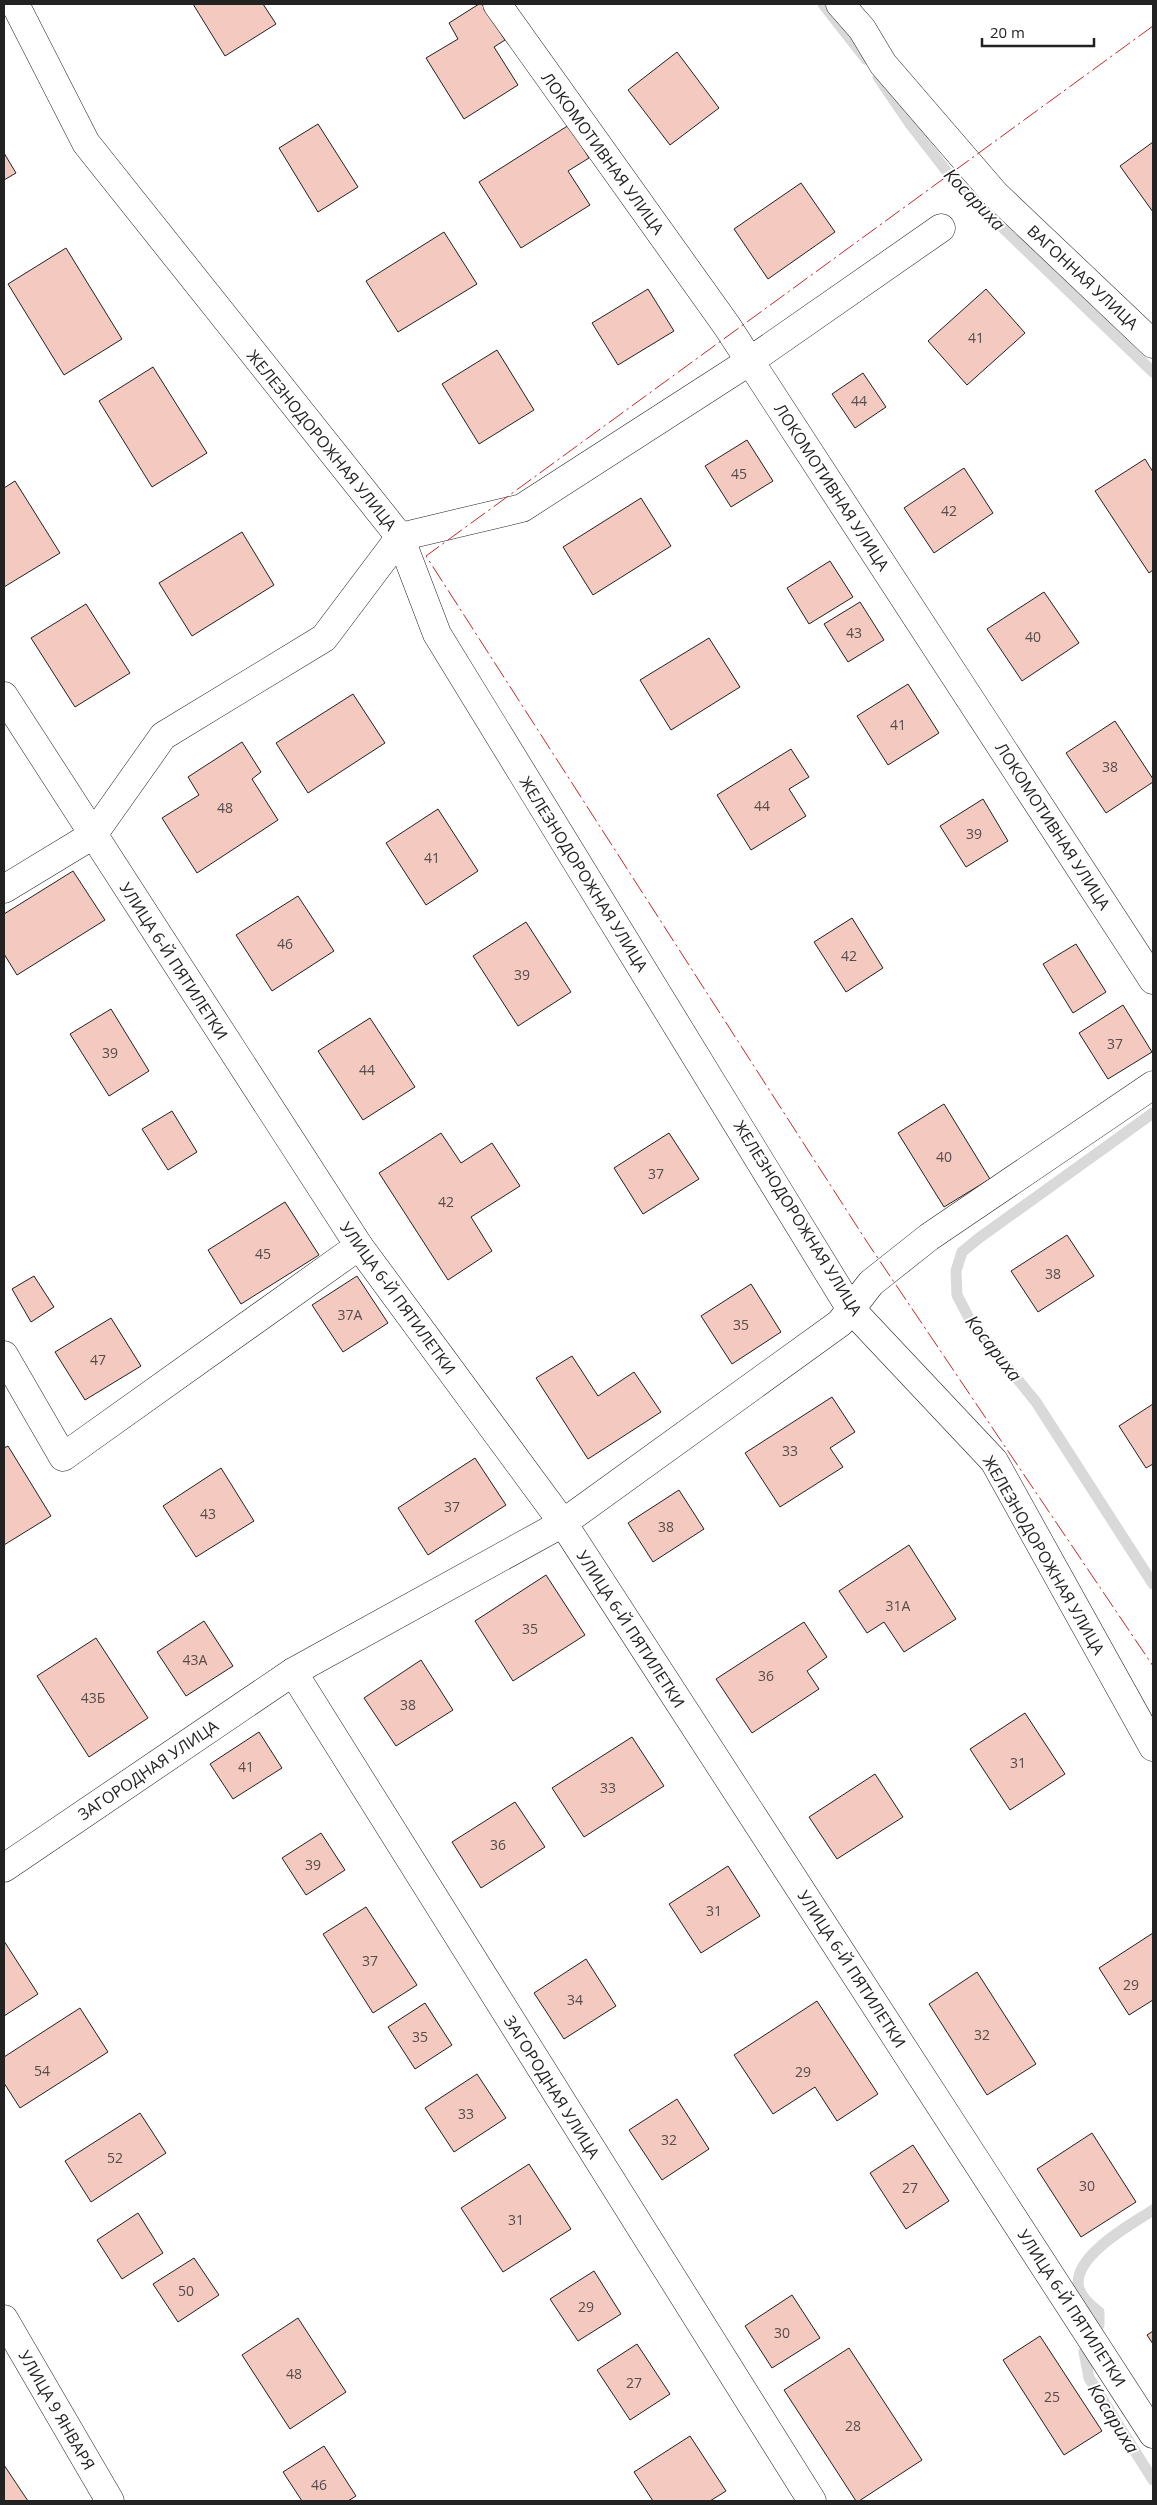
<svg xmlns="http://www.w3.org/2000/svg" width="1157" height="2505" font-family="'Open Sans',sans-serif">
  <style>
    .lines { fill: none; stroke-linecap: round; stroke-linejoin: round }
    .stream { stroke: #d9d9d9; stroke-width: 11 }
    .building { fill: #f3c9c0; stroke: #222 }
    .minor-casing { stroke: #222; stroke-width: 29 }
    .minor { stroke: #fff; stroke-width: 28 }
    .power { stroke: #c62828; stroke-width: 1; stroke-dasharray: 18 4 2.5 4; stroke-linecap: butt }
    .labels { text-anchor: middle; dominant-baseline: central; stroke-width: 4; stroke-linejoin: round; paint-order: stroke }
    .number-label { font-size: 14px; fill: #564c4a }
    .street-label { font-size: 16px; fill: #222; stroke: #fff }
    .water-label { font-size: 18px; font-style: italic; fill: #222; stroke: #fff }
  </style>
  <rect width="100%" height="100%" fill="#fff"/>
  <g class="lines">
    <g class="stream">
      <polyline points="823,4 866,59"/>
      <polyline points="878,77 910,124 955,182 1153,372"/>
      <polyline points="1153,1113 979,1238 962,1252 956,1271 957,1295 971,1322 1036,1402 1153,1584"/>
      <path d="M1099 2325V2312C1091 2306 1083 2299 1079 2289 1070 2257 1132 2224 1153 2210"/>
      <polyline points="1084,2352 1089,2378 1153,2480"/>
    </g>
  </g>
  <g class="building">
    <polygon points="193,4 263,4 276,24 225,56"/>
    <polygon points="479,4 482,4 505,40 494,47 518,85 464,119 426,58 458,39 449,23"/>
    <polygon points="677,52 719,108 670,145 628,90"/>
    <polygon points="318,124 358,187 318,212 279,148"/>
    <polygon points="569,125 589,158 568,171 590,205 521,248 479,182"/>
    <polygon points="1153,142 1153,212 1120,166"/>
    <polygon points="4,153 16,173 4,180"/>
    <polygon points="801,183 835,232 768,279 734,229"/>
    <polygon points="444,232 477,284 398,332 366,281"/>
    <polygon points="66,248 122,339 64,375 8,284"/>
    <polygon points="648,289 674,331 618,365 592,323"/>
    <polygon points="986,289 1025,333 967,385 928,341"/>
    <polygon points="497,350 534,410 479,444 442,384"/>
    <polygon points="153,367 207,453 152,487 99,401"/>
    <polygon points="863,373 886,407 855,428 832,394"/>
    <polygon points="747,440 773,481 731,507 705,466"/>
    <polygon points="1145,459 1153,472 1153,570 1149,573 1095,491"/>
    <polygon points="964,468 993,513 934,553 904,508"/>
    <polygon points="15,481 60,553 4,587 4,488"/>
    <polygon points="641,498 671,546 593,595 563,547"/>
    <polygon points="242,532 274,585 192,636 159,583"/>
    <polygon points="830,561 853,597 809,624 787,588"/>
    <polygon points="1044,592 1079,643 1022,681 987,629"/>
    <polygon points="860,602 884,640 848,662 824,624"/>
    <polygon points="86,604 130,673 75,707 31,638"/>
    <polygon points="709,638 740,687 671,730 640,680"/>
    <polygon points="908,684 939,733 888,765 857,716"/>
    <polygon points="353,694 385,743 308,793 276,743"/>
    <polygon points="1115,721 1153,779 1153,782 1106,813 1066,753"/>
    <polygon points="242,742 261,772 252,779 278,820 197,873 162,818 199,795 188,777"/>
    <polygon points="791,749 809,777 789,789 806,816 751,850 717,795"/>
    <polygon points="983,799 1008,841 966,867 940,826"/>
    <polygon points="438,809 478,871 426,905 386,843"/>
    <polygon points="73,871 105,920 17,975 4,954 4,914"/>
    <polygon points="298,896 334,951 272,991 236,935"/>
    <polygon points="852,918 883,968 846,992 814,942"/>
    <polygon points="526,922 571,992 518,1026 473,956"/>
    <polygon points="1076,944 1106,992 1073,1013 1043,964"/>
    <polygon points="1123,1005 1152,1052 1108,1079 1079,1033"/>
    <polygon points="111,1009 149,1071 109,1096 70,1034"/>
    <polygon points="370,1018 415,1087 363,1120 318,1051"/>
    <polygon points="944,1104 990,1179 944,1207 898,1133"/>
    <polygon points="172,1111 197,1152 168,1170 142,1129"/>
    <polygon points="441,1133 461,1163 492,1143 520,1186 471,1217 492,1251 448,1280 379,1173"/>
    <polygon points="669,1133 699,1179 643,1214 614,1168"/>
    <polygon points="285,1202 319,1255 241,1304 208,1250"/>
    <polygon points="1067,1235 1094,1276 1038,1312 1011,1271"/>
    <polygon points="34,1276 54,1307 31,1322 12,1289"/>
    <polygon points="357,1276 388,1323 343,1352 312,1305"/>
    <polygon points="751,1284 781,1332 732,1364 701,1316"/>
    <polygon points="111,1318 141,1366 85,1400 55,1352"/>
    <polygon points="572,1356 598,1396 634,1372 661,1412 588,1459 536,1378"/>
    <polygon points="832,1397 855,1432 830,1448 843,1467 780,1507 745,1453"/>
    <polygon points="1153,1404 1153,1464 1146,1468 1119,1426"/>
    <polygon points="8,1446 51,1516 4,1545 4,1448"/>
    <polygon points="475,1458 506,1505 428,1555 398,1508"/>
    <polygon points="221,1468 254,1521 196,1557 163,1506"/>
    <polygon points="679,1490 704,1529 653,1562 628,1523"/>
    <polygon points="909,1545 956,1619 904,1652 884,1622 867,1633 839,1591"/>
    <polygon points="546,1575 585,1635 513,1681 475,1621"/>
    <polygon points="204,1621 233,1666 186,1696 157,1652"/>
    <polygon points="804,1622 827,1657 807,1671 819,1689 752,1733 716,1679"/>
    <polygon points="96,1638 148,1718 89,1757 37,1676"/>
    <polygon points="421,1660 453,1710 396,1746 364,1698"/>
    <polygon points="1025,1713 1065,1774 1010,1810 970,1749"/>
    <polygon points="259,1732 282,1768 233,1799 210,1764"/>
    <polygon points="632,1737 664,1786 584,1837 552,1788"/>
    <polygon points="875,1774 903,1817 837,1859 809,1817"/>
    <polygon points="515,1802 545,1847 481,1888 452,1842"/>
    <polygon points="321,1833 345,1870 306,1895 282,1858"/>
    <polygon points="728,1866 760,1916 701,1953 669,1904"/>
    <polygon points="366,1907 417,1985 373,2013 323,1934"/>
    <polygon points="1153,1933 1153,2000 1129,2015 1099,1968"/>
    <polygon points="4,1941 38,1994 4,2016"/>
    <polygon points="586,1959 616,2006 564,2039 534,1993"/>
    <polygon points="977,1972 1036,2064 987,2095 929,2004"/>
    <polygon points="817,2001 878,2094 837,2121 815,2087 773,2114 734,2055"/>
    <polygon points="425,2003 452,2045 415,2069 388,2027"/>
    <polygon points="80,2008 108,2052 20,2108 4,2083 4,2057"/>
    <polygon points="477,2074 506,2118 454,2152 425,2108"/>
    <polygon points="677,2099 709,2149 662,2180 629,2130"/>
    <polygon points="140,2113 166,2153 91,2202 65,2161"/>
    <polygon points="1092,2133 1136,2202 1081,2237 1037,2169"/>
    <polygon points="913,2145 949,2201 906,2229 870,2173"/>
    <polygon points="529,2164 571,2229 503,2272 461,2208"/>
    <polygon points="138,2213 163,2253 122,2279 97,2240"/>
    <polygon points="194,2258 219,2295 178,2322 153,2284"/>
    <polygon points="594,2271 621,2314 578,2341 550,2299"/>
    <polygon points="792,2295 820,2338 772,2368 745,2326"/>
    <polygon points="298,2318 346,2392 290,2429 242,2355"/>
    <polygon points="1153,2331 1153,2344 1147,2335"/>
    <polygon points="1040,2336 1102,2431 1064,2455 1003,2360"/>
    <polygon points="637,2344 670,2394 630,2420 597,2370"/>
    <polygon points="849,2348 922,2460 859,2501 856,2501 784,2390"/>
    <polygon points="690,2436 726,2491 710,2501 653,2501 634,2472"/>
    <polygon points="324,2446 356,2496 348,2501 302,2501 283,2472"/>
    <polygon points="4,2465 28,2501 4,2501"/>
  </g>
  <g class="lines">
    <g class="minor-casing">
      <g id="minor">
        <polyline points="15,4 86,143 400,537 437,634 850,1308 994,1461 1153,1747"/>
        <polyline points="497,4 727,326 1153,980"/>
        <polyline points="840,4 862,29 883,64 995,194 1153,344"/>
        <polyline points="4,696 359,1246 563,1523 1153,2434"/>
        <polyline points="4,889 93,835 163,736 324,638 400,537 522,508 750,361 941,228"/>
        <polyline points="4,1355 63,1457 359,1246"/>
        <polyline points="293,1672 812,2501"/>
        <polyline points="4,1868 293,1672 563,1523 840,1323 871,1283 929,1237 1153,1085"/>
        <polyline points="4,2319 110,2501"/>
      </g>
    </g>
    <use href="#minor" class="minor"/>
    <polyline class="power" points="1153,26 426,556 867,1242 1153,1666"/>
  </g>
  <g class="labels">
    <g class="number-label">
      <text x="976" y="337">41</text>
      <text x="859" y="400">44</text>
      <text x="739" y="473">45</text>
      <text x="949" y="510">42</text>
      <text x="854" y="632">43</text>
      <text x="1033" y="636">40</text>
      <text x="898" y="724">41</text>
      <text x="1110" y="766">38</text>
      <text x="762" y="805">44</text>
      <text x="225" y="807">48</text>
      <text x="974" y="833">39</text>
      <text x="432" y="857">41</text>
      <text x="285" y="943">46</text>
      <text x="849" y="955">42</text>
      <text x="522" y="974">39</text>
      <text x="1115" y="1043">37</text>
      <text x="110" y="1052">39</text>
      <text x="367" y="1069">44</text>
      <text x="944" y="1156">40</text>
      <text x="656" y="1173">37</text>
      <text x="446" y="1201">42</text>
      <text x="263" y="1253">45</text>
      <text x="1053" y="1273">38</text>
      <text x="350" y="1314">37А</text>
      <text x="741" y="1324">35</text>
      <text x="98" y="1359">47</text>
      <text x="790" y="1450">33</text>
      <text x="452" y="1506">37</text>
      <text x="208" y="1513">43</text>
      <text x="666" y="1526">38</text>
      <text x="898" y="1605">31А</text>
      <text x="530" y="1628">35</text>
      <text x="195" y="1659">43А</text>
      <text x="766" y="1675">36</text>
      <text x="93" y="1697">43Б</text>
      <text x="408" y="1704">38</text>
      <text x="1018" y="1762">31</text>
      <text x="246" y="1766">41</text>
      <text x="608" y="1787">33</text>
      <text x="498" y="1844">36</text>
      <text x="313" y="1864">39</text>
      <text x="714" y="1910">31</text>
      <text x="370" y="1960">37</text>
      <text x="1131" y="1984">29</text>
      <text x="575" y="1999">34</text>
      <text x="982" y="2034">32</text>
      <text x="420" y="2036">35</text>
      <text x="42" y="2070">54</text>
      <text x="803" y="2071">29</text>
      <text x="466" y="2113">33</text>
      <text x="669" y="2139">32</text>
      <text x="115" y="2157">52</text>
      <text x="1087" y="2185">30</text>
      <text x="910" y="2187">27</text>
      <text x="516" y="2219">31</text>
      <text x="186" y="2290">50</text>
      <text x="586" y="2306">29</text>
      <text x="782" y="2332">30</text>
      <text x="294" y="2373">48</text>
      <text x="634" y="2382">27</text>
      <text x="1052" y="2396">25</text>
      <text x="853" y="2425">28</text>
      <text x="319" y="2484">46</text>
    </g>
    <g class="street-label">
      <text transform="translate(603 153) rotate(54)">ЛОКОМОТИВНАЯ УЛИЦА</text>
      <text transform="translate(1083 277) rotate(43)">ВАГОННАЯ УЛИЦА</text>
      <text transform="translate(322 440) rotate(51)">ЖЕЛЕЗНОДОРОЖНАЯ УЛИЦА</text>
      <text transform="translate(832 487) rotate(57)">ЛОКОМОТИВНАЯ УЛИЦА</text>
      <text transform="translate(1053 826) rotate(57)">ЛОКОМОТИВНАЯ УЛИЦА</text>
      <text transform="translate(584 874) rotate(58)">ЖЕЛЕЗНОДОРОЖНАЯ УЛИЦА</text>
      <text transform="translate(174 961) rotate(57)">УЛИЦА 6-Й ПЯТИЛЕТКИ</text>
      <text transform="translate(798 1218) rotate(58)">ЖЕЛЕЗНОДОРОЖНАЯ УЛИЦА</text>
      <text transform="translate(398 1298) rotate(54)">УЛИЦА 6-Й ПЯТИЛЕТКИ</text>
      <text transform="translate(1044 1555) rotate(60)">ЖЕЛЕЗНОДОРОЖНАЯ УЛИЦА</text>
      <text transform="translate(631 1629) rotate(57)">УЛИЦА 6-Й ПЯТИЛЕТКИ</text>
      <text transform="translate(148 1770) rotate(-34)">ЗАГОРОДНАЯ УЛИЦА</text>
      <text transform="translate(852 1969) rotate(57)">УЛИЦА 6-Й ПЯТИЛЕТКИ</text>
      <text transform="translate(552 2087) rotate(58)">ЗАГОРОДНАЯ УЛИЦА</text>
      <text transform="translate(1072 2308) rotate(57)">УЛИЦА 6-Й ПЯТИЛЕТКИ</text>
      <text transform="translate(57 2410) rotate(60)">УЛИЦА 9 ЯНВАРЯ</text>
    </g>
    <g class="water-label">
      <text transform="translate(975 199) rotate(46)">Косариха</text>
      <text transform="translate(994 1348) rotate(52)">Косариха</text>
      <text transform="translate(1114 2418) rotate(58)">Косариха</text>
    </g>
  </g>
  <rect width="1157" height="2505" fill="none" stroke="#222222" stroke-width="10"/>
  <path d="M982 38v8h112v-8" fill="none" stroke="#222222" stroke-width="2.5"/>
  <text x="990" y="38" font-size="15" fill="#222222" stroke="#ffffff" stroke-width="4" paint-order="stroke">20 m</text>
</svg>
